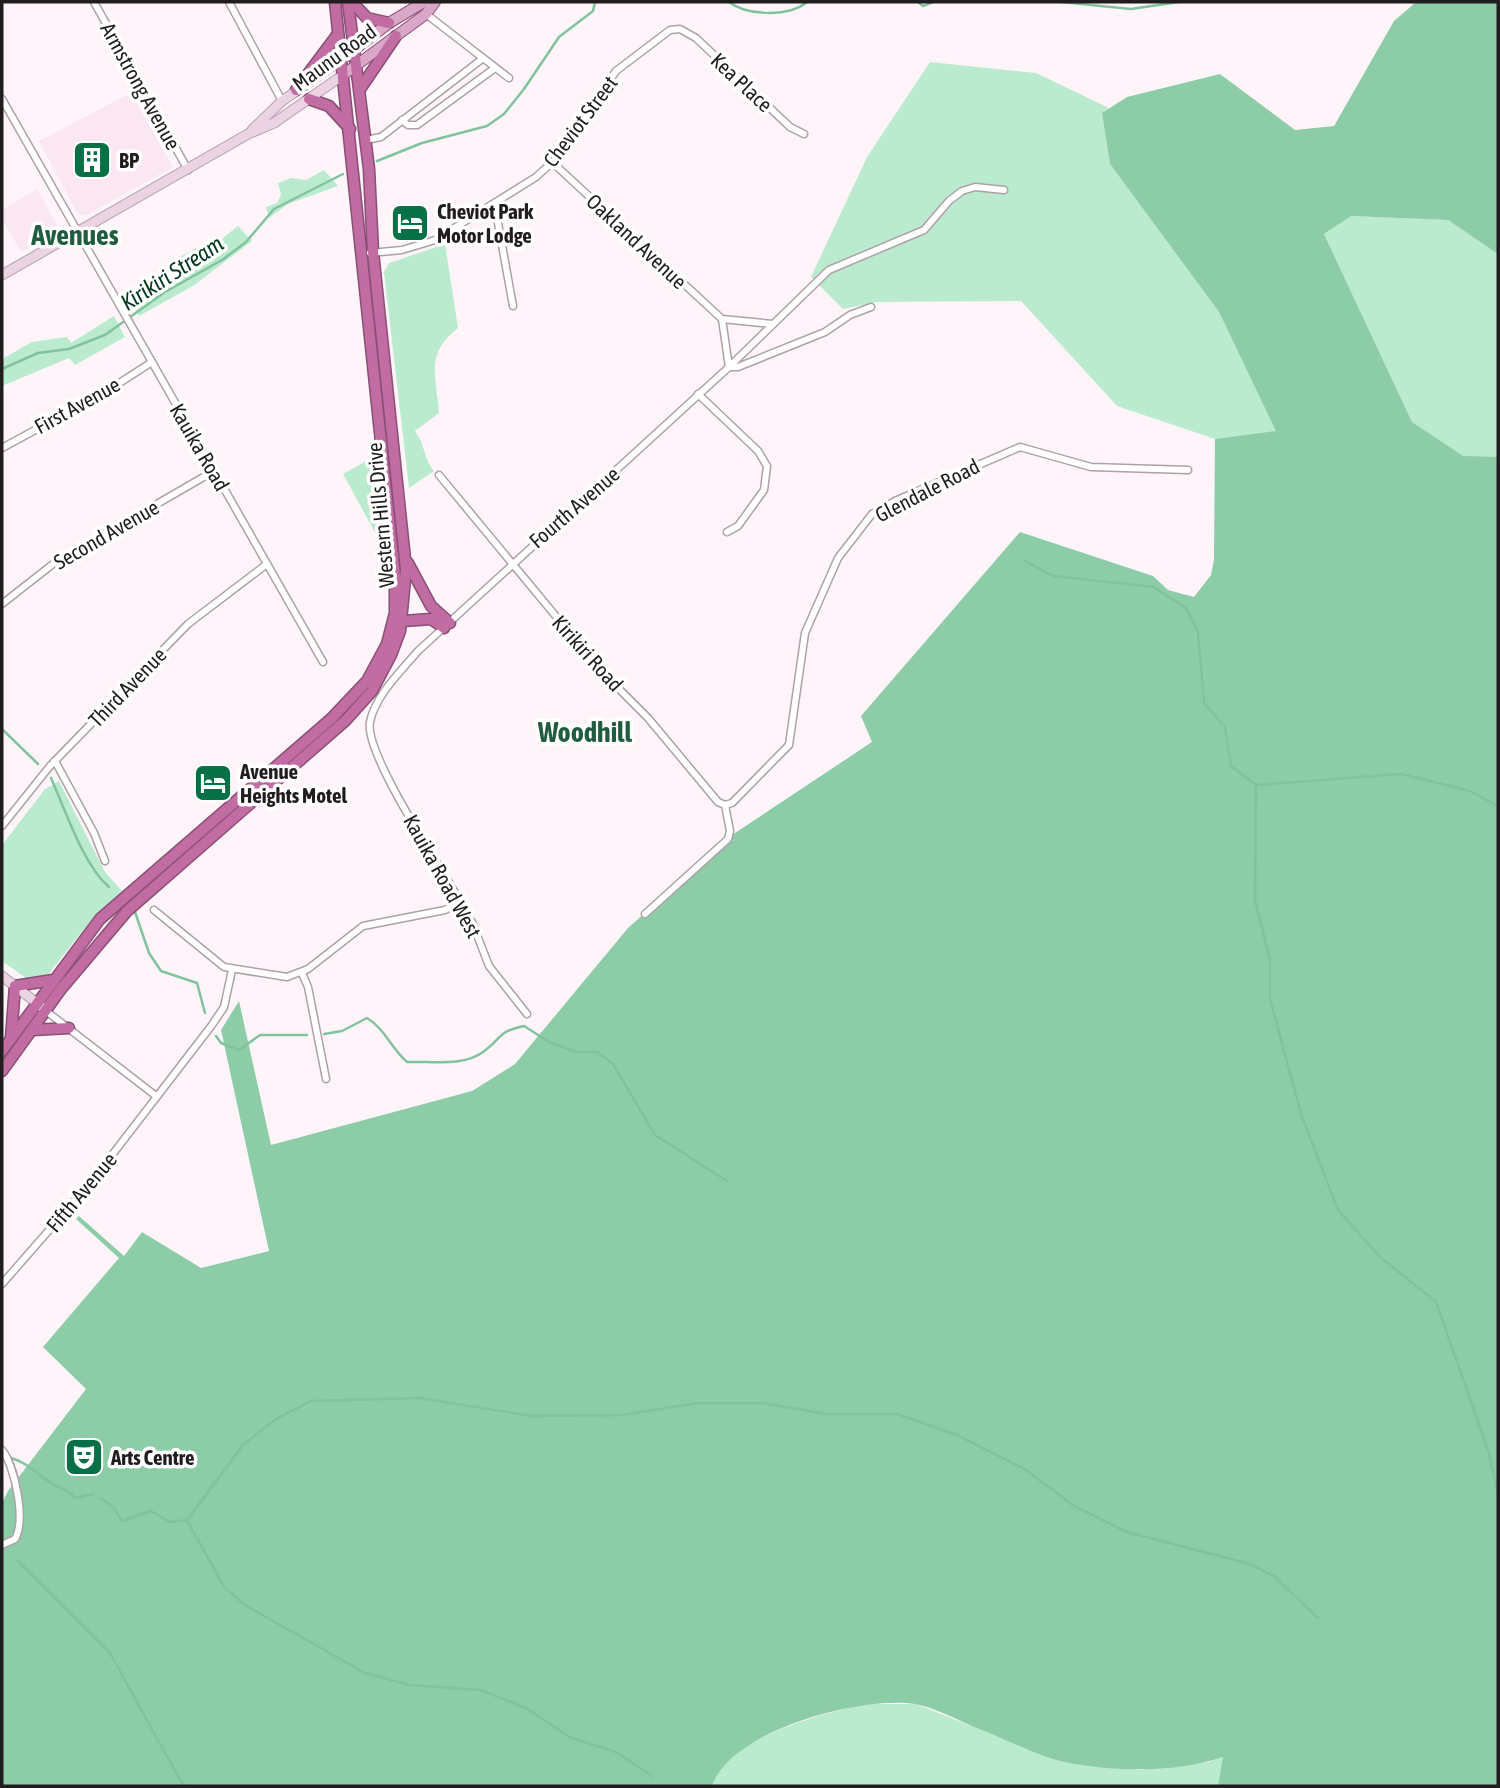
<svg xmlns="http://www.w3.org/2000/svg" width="1500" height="1788" font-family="'Asap Condensed',sans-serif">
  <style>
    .built { fill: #fbe7f2 }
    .green { fill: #bbebce }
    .forest { fill: #8ccca7 }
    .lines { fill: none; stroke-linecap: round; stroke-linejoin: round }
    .stream { stroke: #82c29e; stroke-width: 2.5 }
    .street-casing { stroke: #ada1a8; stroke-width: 9 }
    .secondary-casing { stroke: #ada1a8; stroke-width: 11 }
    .primary-casing { stroke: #895075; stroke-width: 12 }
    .highway-casing { stroke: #895075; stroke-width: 13 }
    .street { stroke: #fff; stroke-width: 6 }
    .secondary { stroke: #ecd3e3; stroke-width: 9 }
    .primary { stroke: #daa7c8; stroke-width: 10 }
    .highway { stroke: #c16ca3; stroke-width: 10 }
    .labels { text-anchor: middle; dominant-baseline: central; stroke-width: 7; stroke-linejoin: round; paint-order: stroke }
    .street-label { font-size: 21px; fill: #211d1f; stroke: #fff }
    .poi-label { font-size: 21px; font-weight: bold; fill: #211d1f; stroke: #fff; text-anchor: start }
    .water-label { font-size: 23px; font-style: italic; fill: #00351e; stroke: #fff }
    .district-label { font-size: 28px; font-weight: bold; fill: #205c3f; stroke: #fff }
  </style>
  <rect width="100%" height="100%" fill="#fff4fa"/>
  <g class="built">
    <polygon points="131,93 173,167 85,216 77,213 39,141"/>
    <polygon points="37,189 57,225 54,236 21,252 2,219 2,210"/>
  </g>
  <g class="green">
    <polygon points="930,62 1036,73 1109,108 1102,113 1110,164 1219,312 1277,432 1215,439 1117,406 1021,301 878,302 843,309 811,277 867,157"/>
    <polygon points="324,170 338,186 288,204 269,218 266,207 277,203 281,195 278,183 291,178 306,180"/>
    <polygon points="1351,216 1448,220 1498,254 1498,457 1463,457 1412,422 1324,234"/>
    <polygon points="238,226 252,241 193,286 139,316 134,307 173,282 182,271 176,259 211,240 214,245"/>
    <path d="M445 244 458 328C425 354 436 374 439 413L415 431C425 444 424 460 434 471L409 488 384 272 389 263Z"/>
    <polygon points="114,316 125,337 75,365 69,358 2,386 2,359 32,342 67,337 71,343"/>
    <polygon points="375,456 383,525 377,536 343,474"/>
    <polygon points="59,781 105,872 122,891 95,915 47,976 26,978 2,961 2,845 45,789"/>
    <path d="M865 1704H916L1063 1762 1140 1770 1208 1762 1224 1756 1218 1786H712C730 1736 819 1715 865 1704Z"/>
  </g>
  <path class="forest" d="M1416 2H1498V254L1448 220 1351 216 1324 234 1412 422 1463 456 1498 457V1786H1218L1223 1757C1174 1773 1115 1772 1064 1762 1038 1756 1010 1741 984 1731 963 1723 937 1708 915 1704 861 1696 731 1730 712 1786H2V1503L8 1491 86 1389 43 1347 119 1258 76 1219 79 1216 124 1256 142 1232 201 1268 269 1251 221 1030 239 1001 271 1145 472 1091 515 1064 628 928 732 835 872 742 861 716 1020 532 1153 576 1168 590 1194 597 1211 575 1214 560 1215 439 1276 431 1219 312 1110 164 1102 113 1127 97 1220 74 1295 130 1334 126 1394 21Z"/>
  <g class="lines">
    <g class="stream">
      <path d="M729 2C747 16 789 17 807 2"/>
      <polyline points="918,2 923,6 933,2"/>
      <polyline points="1061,2 1131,9 1179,2"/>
      <polyline points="377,161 422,143 487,126 504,114 524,89 559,37 593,11 595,2"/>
      <polyline points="2,369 38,353 69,349 105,335 165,292 222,260 246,242 274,209 343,174"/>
      <polyline points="1025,561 1053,576 1153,587 1186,608 1198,632 1204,703 1225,727 1231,766 1256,785 1401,774 1470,791 1498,806"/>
      <polyline points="2,729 38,764"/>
      <path d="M51 778C65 809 83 865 109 887"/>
      <polyline points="1256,785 1255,900 1270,960 1270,999 1301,1114 1338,1210 1380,1257 1436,1302 1489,1453 1498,1495"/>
      <polyline points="135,912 149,953 161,971 197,983 205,1013"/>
      <path d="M324 1034 342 1031 367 1018C385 1029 391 1048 407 1062 431 1061 463 1067 483 1052 503 1038 496 1032 524 1026L549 1042 576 1052H597L613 1064 655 1135 727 1181"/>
      <polyline points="216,1036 221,1043 239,1050 260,1035 307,1035"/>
      <path d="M8 1457C27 1462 36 1473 51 1483 61 1490 67 1488 75 1498L94 1494"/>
      <polyline points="101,1498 114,1508 122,1521 151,1511 170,1522 187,1520 243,1445 276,1419 311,1401 420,1398 531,1416 623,1415 697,1403 763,1403 826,1414 897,1414 957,1435 1026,1470 1074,1506 1127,1532 1250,1564 1274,1576 1318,1618"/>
      <polyline points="187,1520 224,1587 245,1605 365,1673 410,1685 481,1690 526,1708 571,1738 616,1752 652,1776"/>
      <polyline points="18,1561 110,1653 180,1780 186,1786"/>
    </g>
    <g class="street-casing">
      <g id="street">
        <polyline points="94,2 188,170"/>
        <polyline points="229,2 282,101"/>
        <polyline points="426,14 509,78"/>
        <polyline points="2,99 323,662"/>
        <polyline points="402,120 408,125 417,125 495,68"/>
        <polyline points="366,140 381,137 482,59"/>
        <polyline points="553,163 722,319 773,324"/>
        <polyline points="491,205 496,212 513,306"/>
        <polyline points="370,253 402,250 435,240 536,177 558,157 616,71 670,30 680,29 696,38 790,127 804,134"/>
        <polyline points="722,319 729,367 738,367 825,332 850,315 871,307"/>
        <polyline points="698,394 758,451 767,466 764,490 738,526 727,532"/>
        <polyline points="2,448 107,391 152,362"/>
        <polyline points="439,475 602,672 648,718 718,802 725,805 730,831 728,839 645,914"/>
        <polyline points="2,604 53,564 214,471"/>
        <polyline points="55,761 94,833 105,861"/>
        <polyline points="725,805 732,803 789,745 805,633 838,558 872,514 895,501 1020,447 1091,467 1188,470"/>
        <polyline points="2,826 50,766 188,624 267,564"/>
        <polyline points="154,910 224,967 287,977 308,969 363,926 445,910 456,904"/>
        <polyline points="302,973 308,987 326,1079"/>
        <polyline points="46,1011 156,1096"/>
        <path d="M527 1014 489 966 472 922 456 904 454 891C436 860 364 752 370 722 375 696 401 671 418 651L729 367 829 270 924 230 949 201 962 191 975 187 1004 190"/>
        <polyline points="2,1284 92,1181 212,1025 224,1007 232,970"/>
        <path d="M2 1450C15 1466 26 1520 15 1539L2 1545"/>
      </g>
    </g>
    <g class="secondary-casing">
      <g id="secondary">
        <polyline points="252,130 282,101 341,60"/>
        <polyline points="2,275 248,134 274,123 343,75"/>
        <polyline points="2,976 42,1007"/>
      </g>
    </g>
    <g class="primary-casing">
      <g id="primary">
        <polyline points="341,60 389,23 424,2"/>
        <polyline points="343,75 426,14 435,2"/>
      </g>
    </g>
    <g class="highway-casing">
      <g id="highway">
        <polyline points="352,2 367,18 389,23"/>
        <polyline points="360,89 396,36"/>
        <polyline points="296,90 338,34"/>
        <polyline points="309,99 329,106 350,129"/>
        <polyline points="408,563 431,606 450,623"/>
        <polyline points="403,621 431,619 444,628"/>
        <polyline points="33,1030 69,1028"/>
        <polyline points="11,1038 15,986 53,980"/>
        <polyline points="2,1051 100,919 331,719 367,681 387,644 395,613 395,576 335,2"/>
        <polyline points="2,1071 61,989 127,911 346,720 372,691 391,655 400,631 406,569 373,252 369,169 348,2"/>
      </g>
    </g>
    <use href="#street" class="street"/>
    <use href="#secondary" class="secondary"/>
    <use href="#primary" class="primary"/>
    <use href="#highway" class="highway"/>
  </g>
  <defs>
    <g id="building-square" transform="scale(2.0125)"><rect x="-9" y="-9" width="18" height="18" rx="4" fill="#087047" stroke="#fff"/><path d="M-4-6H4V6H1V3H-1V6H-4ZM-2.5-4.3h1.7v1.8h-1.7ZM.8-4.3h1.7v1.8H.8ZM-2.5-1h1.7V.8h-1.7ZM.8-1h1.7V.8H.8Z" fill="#fff"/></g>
    <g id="hotel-square" transform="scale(2.0125)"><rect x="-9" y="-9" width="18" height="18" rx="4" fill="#087047" stroke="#fff"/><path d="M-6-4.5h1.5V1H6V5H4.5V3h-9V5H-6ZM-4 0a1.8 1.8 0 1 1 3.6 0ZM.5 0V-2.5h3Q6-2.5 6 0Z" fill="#fff"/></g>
    <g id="theatre-square" transform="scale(2.0125)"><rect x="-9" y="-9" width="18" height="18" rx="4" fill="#087047" stroke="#fff"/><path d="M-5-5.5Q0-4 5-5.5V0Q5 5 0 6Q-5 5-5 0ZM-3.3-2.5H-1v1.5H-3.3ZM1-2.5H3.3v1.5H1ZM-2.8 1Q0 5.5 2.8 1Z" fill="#fff"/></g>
  </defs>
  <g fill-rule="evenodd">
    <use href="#building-square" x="92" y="160"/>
    <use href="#hotel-square" x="410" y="223"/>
    <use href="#hotel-square" x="213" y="783"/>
    <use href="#theatre-square" x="84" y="1457"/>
  </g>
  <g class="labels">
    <g class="street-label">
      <text transform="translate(334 57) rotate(-36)">Maunu Road</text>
      <text transform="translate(742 82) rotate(43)">Kea Place</text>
      <text transform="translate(141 86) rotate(61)">Armstrong Avenue</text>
      <text transform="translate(580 121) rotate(-53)">Cheviot Street</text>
      <text transform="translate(637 241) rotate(43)">Oakland Avenue</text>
      <text transform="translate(77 405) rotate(-29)">First Avenue</text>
      <text transform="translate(200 447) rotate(60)">Kauika Road</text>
      <text transform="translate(927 490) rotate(-27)">Glendale Road</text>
      <text transform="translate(574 507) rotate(-41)">Fourth Avenue</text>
      <text transform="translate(380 515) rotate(-95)">Western Hills Drive</text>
      <text transform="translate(106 534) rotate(-30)">Second Avenue</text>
      <text transform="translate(588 653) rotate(48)">Kirikiri Road</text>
      <text transform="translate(127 687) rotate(-46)">Third Avenue</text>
      <text transform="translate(443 876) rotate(61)">Kauika Road West</text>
      <text transform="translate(81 1192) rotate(-50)">Fifth Avenue</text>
    </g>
    <g class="poi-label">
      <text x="119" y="160">BP</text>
      <text x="437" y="211">Cheviot Park<tspan x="437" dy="24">Motor Lodge</tspan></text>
      <text x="240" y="771">Avenue<tspan x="240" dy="24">Heights Motel</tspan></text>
      <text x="111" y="1457">Arts Centre</text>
    </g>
    <g class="water-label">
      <text transform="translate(172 273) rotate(-33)">Kirikiri Stream</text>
    </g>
    <g class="district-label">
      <text x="75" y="235">Avenues</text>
      <text x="585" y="732">Woodhill</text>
    </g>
  </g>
  <rect width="1500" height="1788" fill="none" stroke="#211d1f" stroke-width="7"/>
</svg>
